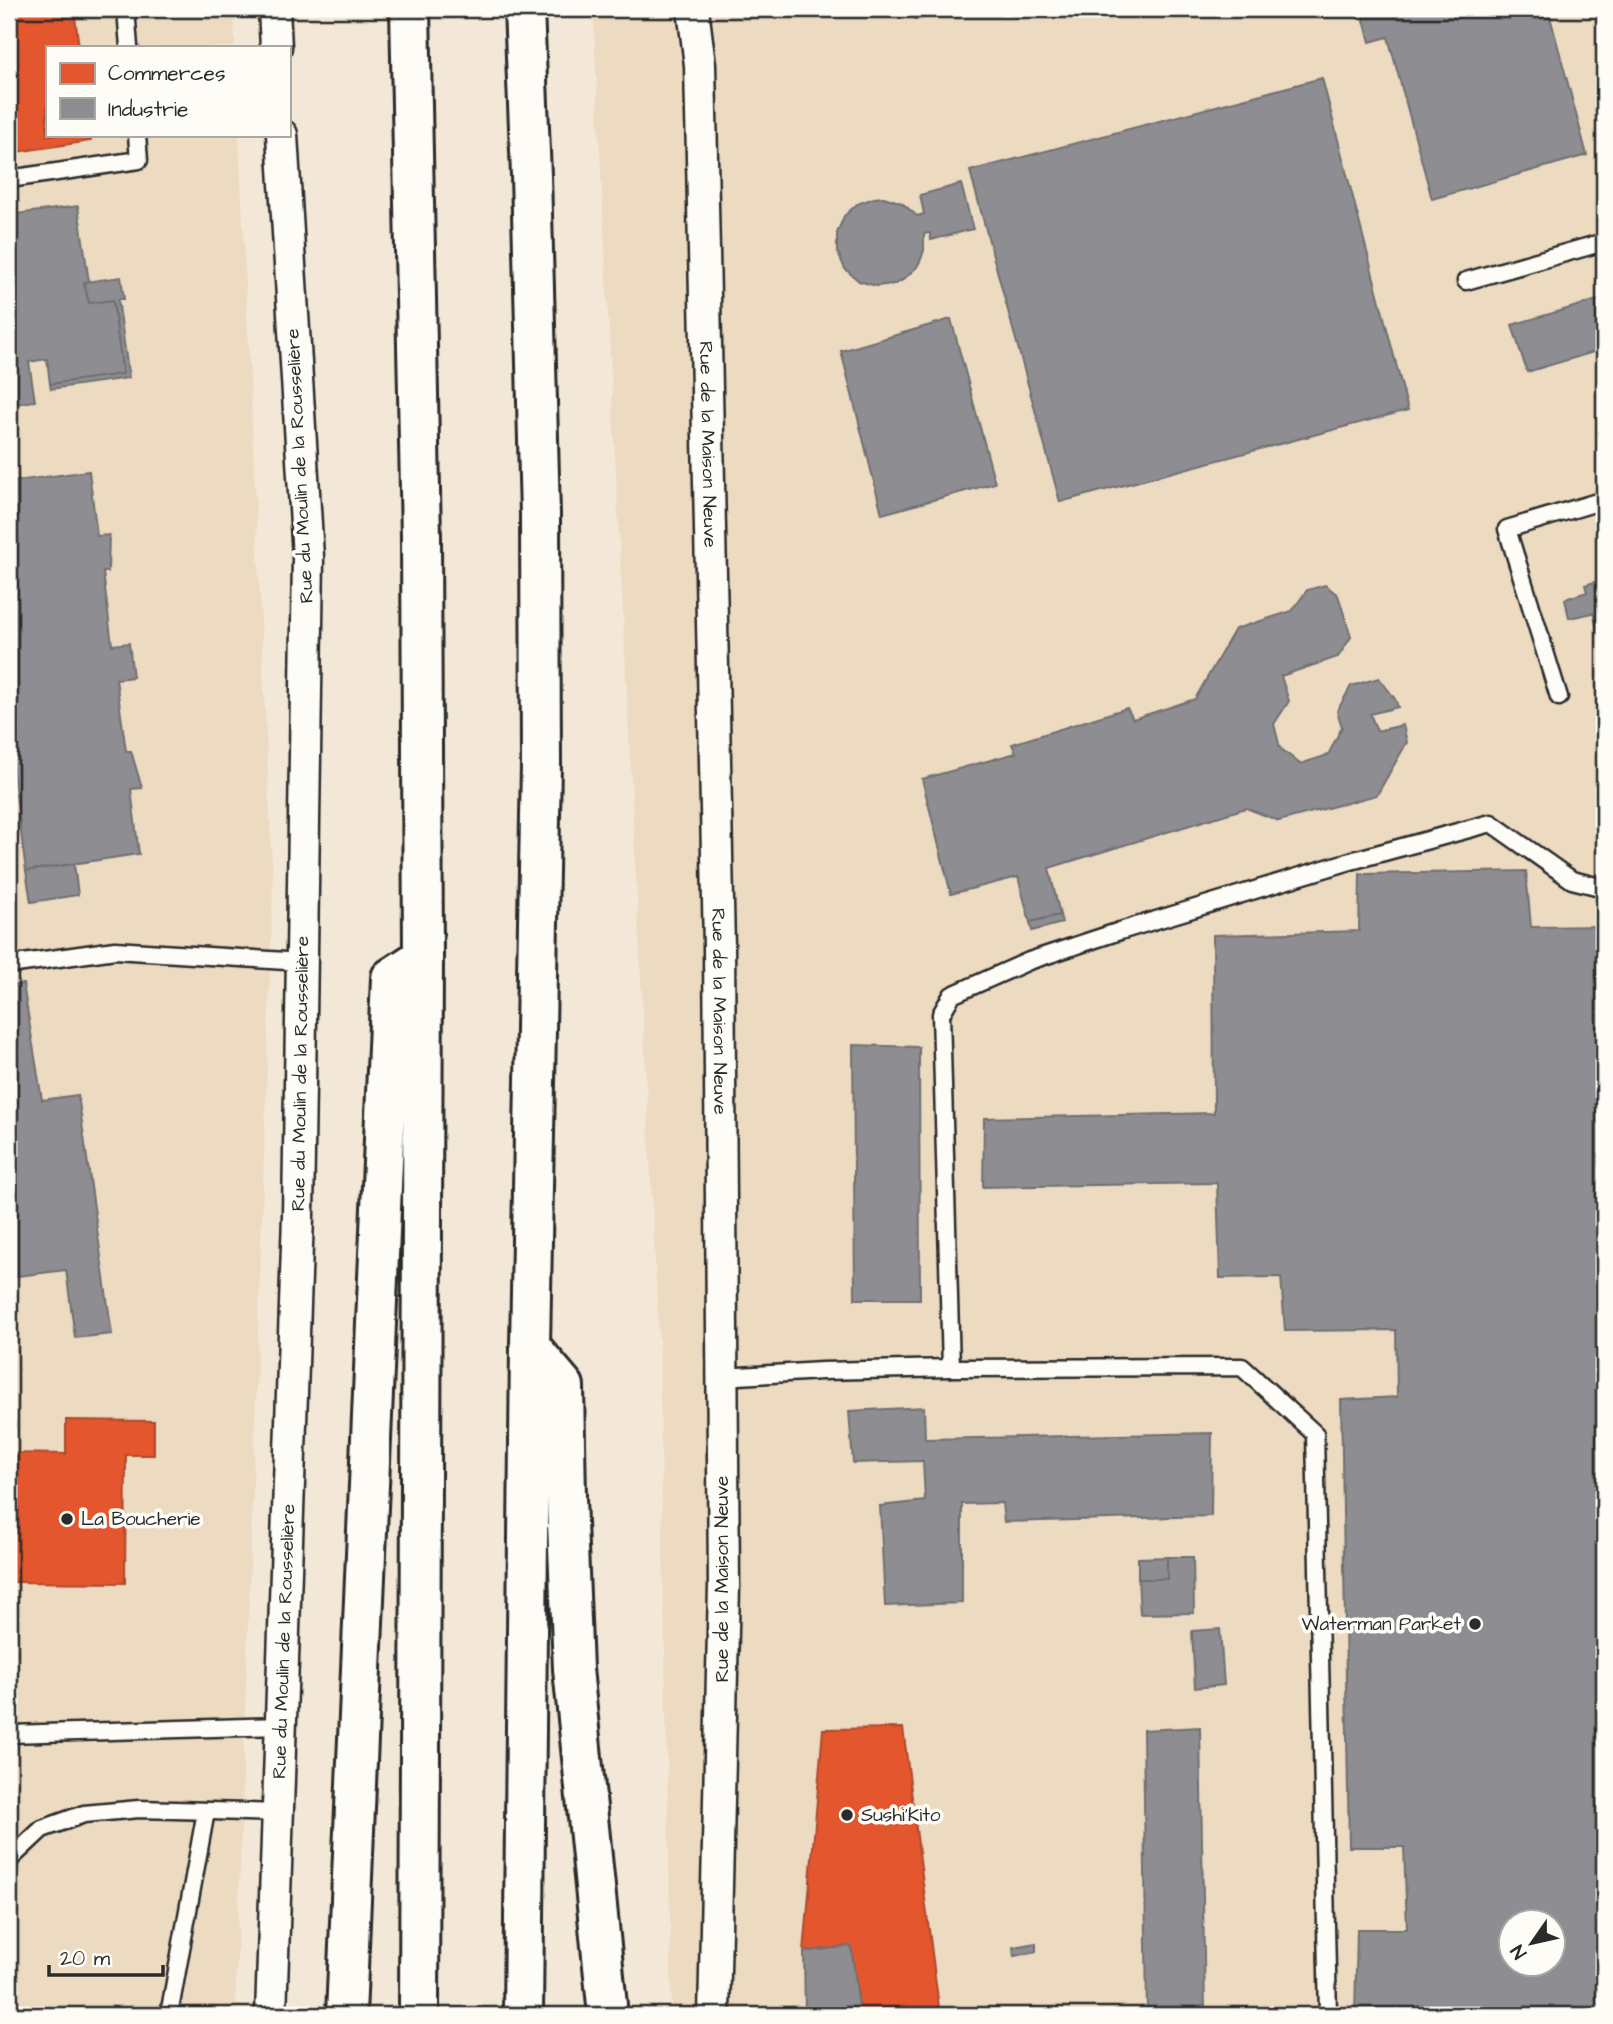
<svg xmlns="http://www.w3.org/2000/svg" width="1613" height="2024" font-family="'Architects Daughter',sans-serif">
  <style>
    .built { fill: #ecdac1; fill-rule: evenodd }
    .shops { fill: #e4572e; stroke: #ac4a2d; stroke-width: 2 }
    .industry { fill: #8d8d92; stroke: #707073; stroke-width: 2; fill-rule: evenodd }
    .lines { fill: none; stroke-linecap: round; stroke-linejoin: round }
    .service-casing { stroke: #2b2b2b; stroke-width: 21 }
    .minor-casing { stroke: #2b2b2b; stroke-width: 35 }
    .trunk-casing { stroke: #2b2b2b; stroke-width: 44 }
    .service { stroke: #fdfcf7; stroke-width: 16 }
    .minor { stroke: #fdfcf7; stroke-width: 30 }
    .trunk { stroke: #fdfcf7; stroke-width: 38 }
    .poi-dot { fill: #2b2b2b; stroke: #fdfcf7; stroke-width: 2.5 }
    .labels { text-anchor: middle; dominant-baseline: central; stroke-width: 7; stroke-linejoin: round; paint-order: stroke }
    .street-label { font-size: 19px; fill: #2b2b2b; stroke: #fdfcf7 }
    .poi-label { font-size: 19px; fill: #2b2b2b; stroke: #fdfcf7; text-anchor: start }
  </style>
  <rect width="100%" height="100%" fill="#f3e8d7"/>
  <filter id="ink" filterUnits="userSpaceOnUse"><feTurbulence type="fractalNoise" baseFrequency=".0143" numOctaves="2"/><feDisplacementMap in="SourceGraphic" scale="14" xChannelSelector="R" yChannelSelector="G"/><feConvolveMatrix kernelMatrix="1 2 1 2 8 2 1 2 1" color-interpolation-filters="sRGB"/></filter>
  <g filter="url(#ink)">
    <g class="built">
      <polygon points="9,9 234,9 235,47 47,47 47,135 239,135 273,886 235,2015 9,2015"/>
      <path d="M593 9H1604V2015H672L659 1341ZM1512 1923H1554V1965H1512Z"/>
    </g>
    <g class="shops">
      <polygon points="9,9 74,9 79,47 47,47 47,135 90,135 91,141 9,153"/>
      <polygon points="66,1420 154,1421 154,1455 126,1455 125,1583 9,1582 10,1453 66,1454"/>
      <polygon points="903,1728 940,2015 860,2015 851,1946 804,1952 823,1729"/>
    </g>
    <g class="industry">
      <polygon points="912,9 958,9 915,20"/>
      <polygon points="1361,9 1548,9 1587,155 1432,199 1388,37 1370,42"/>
      <polygon points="1322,78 1408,410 1060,502 970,171"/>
      <polygon points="961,184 973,229 931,240 930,233 924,234 924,250 921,259 917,267 903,280 895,284 876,286 859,281 845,269 837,251 837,233 844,216 857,204 874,198 884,197 902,203 917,216 924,214 920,195"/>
      <polygon points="78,206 89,282 84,282 89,303 113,300 123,374 50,384 47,359 29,362 35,401 9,405 9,215"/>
      <polygon points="121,277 124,299 118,299 129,378 51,389 50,384 123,374 113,300 89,303 84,282"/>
      <polygon points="1604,298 1604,349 1527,372 1512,325"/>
      <polygon points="951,319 995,483 882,514 841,351"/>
      <polygon points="89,471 97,536 109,535 108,572 103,572 112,645 129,643 133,677 116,679 126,751 131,751 142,788 131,789 139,854 26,871 9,741 9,482"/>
      <polygon points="1604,579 1604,650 1593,613 1569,618 1565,599 1587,592 1585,585"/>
      <polygon points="1325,585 1338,595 1351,637 1338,657 1281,676 1289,701 1274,724 1280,748 1300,764 1328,755 1342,727 1337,711 1351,686 1379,678 1395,699 1398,707 1370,714 1377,731 1403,725 1407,742 1377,795 1279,821 1246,808 1049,868 1060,915 1030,922 1018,877 951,894 922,779 1016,753 1012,744 1127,708 1133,719 1195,699 1235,629 1292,611 1307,590"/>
      <polygon points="74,864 78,895 31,902 26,871"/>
      <path d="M1526 871 1531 927 1604 926V2015H1355L1357 1929H1407L1404 1847H1349L1341 1400 1397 1397 1396 1330 1285 1331 1281 1277 1220 1278 1217 1183 983 1187 984 1118 1214 1113 1213 935 1359 931 1360 874ZM1512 1923H1554V1965H1512Z"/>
      <polygon points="1060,915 1062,923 1032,931 1030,922"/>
      <polygon points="23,984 42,1100 78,1095 112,1334 75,1338 66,1270 9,1277 9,986"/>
      <polygon points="853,1045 919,1047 920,1299 855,1299"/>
      <polygon points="924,1407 925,1439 1212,1433 1211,1516 1004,1522 1002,1503 962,1504 962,1603 885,1606 880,1506 925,1501 923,1461 853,1463 849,1411"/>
      <polygon points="1167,1557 1167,1579 1138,1579 1138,1558"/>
      <polygon points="1167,1557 1193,1557 1194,1613 1140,1614 1138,1579 1167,1579"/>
      <polygon points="1220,1629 1224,1685 1195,1688 1192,1631"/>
      <polygon points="1200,1727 1205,2011 1147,2013 1143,1730"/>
      <polygon points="1036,1943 1036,1952 1014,1956 1013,1947"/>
      <polygon points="851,1946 860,2015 805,2015 804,1952"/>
    </g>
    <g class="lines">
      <g class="service-casing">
        <g id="service">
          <polyline points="126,9 129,47"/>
          <polyline points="9,179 139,160 137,135"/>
          <polyline points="1466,281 1604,242"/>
          <polyline points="1559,697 1507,529 1604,500"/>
          <polyline points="9,965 115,950 302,962"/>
          <polyline points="951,1368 1242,1367 1315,1434 1328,2015"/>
          <polyline points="722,1377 822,1371 951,1368 941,1014 952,995 1029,961 1120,931 1347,862 1491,823 1572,880 1604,888"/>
          <polyline points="9,1734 281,1726"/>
          <polyline points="9,1860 42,1829 84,1814 139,1809 279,1813"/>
          <polyline points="169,2015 206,1811"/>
        </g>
      </g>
      <g class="minor-casing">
        <g id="minor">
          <polyline points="274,9 276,47"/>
          <path id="s1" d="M693 9 700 65 719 947 724 1586 714 2015"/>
          <path id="s2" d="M271 2015 298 1216 308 557 282 135"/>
        </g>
      </g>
      <g class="trunk-casing">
        <g id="trunk">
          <polyline points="410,9 421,538 423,957 419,2015"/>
          <polyline points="530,1346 564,1386 566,1498 573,1669 608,2015"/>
          <polyline points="346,2015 391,978 423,957"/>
          <polyline points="523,2015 530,1346 541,764 540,515 531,175 524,9"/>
        </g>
      </g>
      <use href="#service" class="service"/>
      <use href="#minor" class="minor"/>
      <use href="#trunk" class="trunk"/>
    </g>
  </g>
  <g class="poi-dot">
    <circle cx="67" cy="1519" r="7"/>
    <circle cx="1475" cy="1624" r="7"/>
    <circle cx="847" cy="1815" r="7"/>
  </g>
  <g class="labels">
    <g class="street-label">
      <text stroke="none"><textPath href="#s1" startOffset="436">Rue de la Maison Neuve</textPath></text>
      <text transform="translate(300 466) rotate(-93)">Rue du Moulin de la Rousselière</text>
      <text stroke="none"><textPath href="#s1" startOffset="1003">Rue de la Maison Neuve</textPath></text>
      <text stroke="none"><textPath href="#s2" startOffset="942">Rue du Moulin de la Rousselière</textPath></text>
      <text transform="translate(722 1579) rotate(-90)">Rue de la Maison Neuve</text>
      <text stroke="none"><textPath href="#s2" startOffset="374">Rue du Moulin de la Rousselière</textPath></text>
    </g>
    <g class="poi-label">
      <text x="81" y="1519">La Boucherie</text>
      <text x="1461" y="1624" text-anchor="end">Waterman Parket</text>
      <text x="861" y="1815">Sushi'Kito</text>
    </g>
  </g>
  <rect width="1613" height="2024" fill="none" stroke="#fdfcf7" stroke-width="35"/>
  <rect x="18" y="18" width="1578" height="1989" fill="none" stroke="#2b2b2b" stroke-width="2.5" filter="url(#ink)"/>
  <rect x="46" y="46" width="245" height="91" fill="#fdfcf7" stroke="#a9a8a5" stroke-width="2"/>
  <rect x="60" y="63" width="35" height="21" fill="#e4572e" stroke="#a9a8a5" stroke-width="2"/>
  <text x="108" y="80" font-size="21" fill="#2b2b2b">Commerces</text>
  <rect x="60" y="98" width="35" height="21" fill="#8d8d92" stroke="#a9a8a5" stroke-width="2"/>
  <text x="108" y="116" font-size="21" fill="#2b2b2b">Industrie</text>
  <g transform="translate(1532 1943) rotate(236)"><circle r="33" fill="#fdfcf7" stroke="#a9a8a5" stroke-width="2"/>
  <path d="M0-5L12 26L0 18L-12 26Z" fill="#2b2b2b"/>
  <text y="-10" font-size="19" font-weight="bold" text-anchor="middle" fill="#2b2b2b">N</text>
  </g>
  <path d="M49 1965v10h114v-10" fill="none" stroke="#2b2b2b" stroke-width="3.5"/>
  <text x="60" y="1965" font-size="21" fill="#2b2b2b" stroke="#fdfcf7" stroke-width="5" paint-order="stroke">20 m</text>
</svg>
